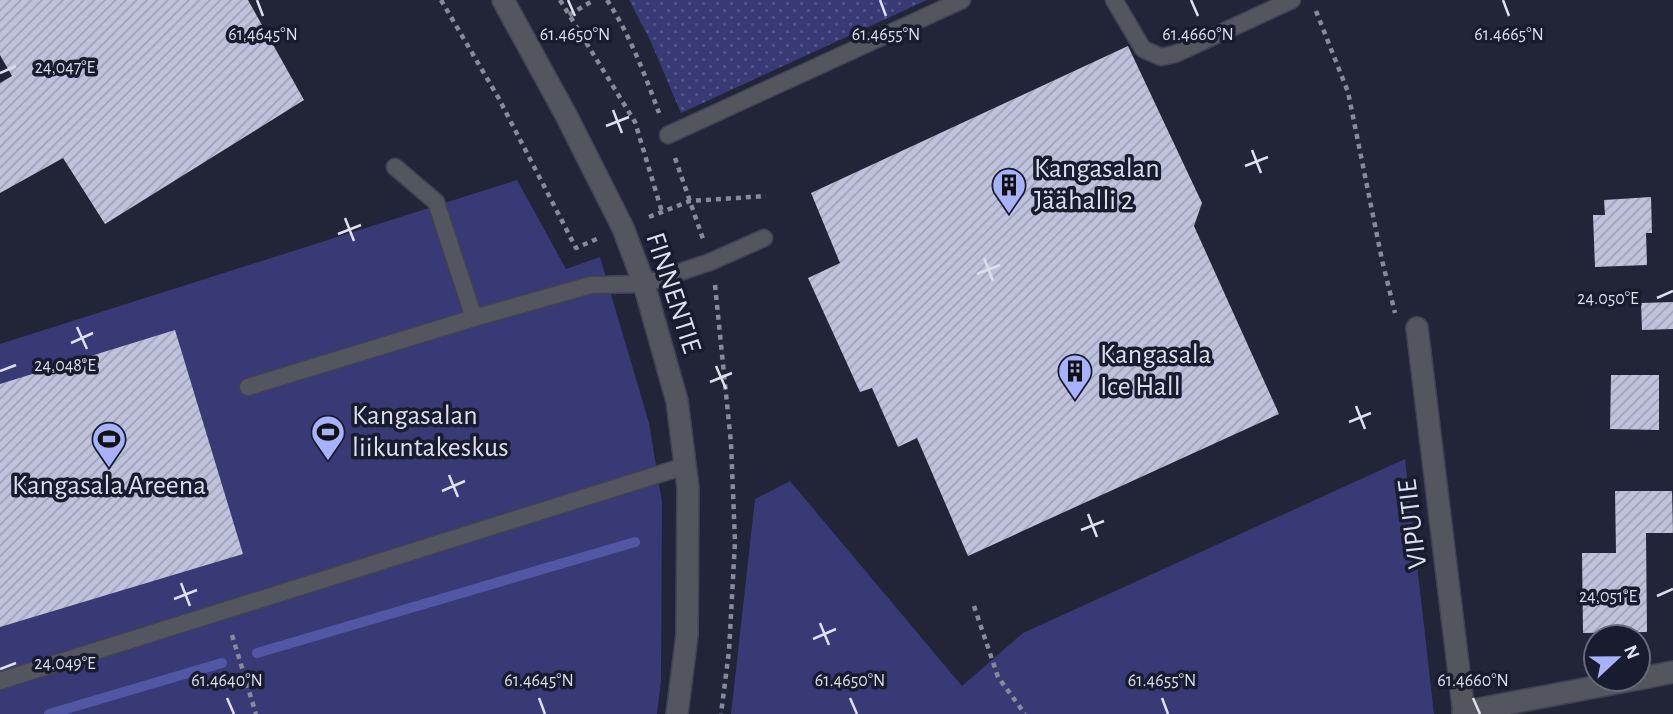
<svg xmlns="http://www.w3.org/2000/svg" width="1673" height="714" font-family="'Alegreya Sans',sans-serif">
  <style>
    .green { fill: #373a74 }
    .park { fill: url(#park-dots) }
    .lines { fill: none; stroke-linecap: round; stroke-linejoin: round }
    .stream { stroke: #5257a4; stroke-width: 10 }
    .building { fill: url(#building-hatch) }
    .service-casing { stroke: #404255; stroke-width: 19 }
    .minor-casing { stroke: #404255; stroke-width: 24 }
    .tertiary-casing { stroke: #404255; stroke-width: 24 }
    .path { stroke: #888a9a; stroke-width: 4.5; stroke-dasharray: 5 5; stroke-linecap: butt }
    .service { stroke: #53555f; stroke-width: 16 }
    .minor { stroke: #53555f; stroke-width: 21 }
    .tertiary { stroke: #53555f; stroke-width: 21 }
    .ticks { fill: none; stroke: #dddfed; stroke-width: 2.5 }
    .labels { text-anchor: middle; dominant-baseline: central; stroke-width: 7; stroke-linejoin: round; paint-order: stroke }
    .poi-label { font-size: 28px; fill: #dddfed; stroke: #191b2e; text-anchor: start }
    .street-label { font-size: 28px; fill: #dddfed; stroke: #191b2e }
    .ticks-label { font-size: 18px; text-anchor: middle; fill: #dddfed; stroke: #191b2e; stroke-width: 7; stroke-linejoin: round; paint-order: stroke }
  </style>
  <defs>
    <pattern id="park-dots" width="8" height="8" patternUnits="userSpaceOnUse" patternTransform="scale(1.75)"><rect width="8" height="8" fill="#373a74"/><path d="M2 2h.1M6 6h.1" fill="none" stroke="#545688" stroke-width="1.8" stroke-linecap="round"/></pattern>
    <pattern id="building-hatch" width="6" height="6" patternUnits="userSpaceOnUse" patternTransform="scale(1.75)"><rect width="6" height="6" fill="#bec2dc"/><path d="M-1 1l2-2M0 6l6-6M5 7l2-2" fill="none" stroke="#9fa2b7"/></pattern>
  </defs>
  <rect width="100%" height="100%" fill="#222438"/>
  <g class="green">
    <polygon points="517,180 566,269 600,257 649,423 662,502 661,681 657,714 0,714 0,344"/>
    <polygon points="1405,459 1434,714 731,714 755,499 790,481 962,686 1023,633"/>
  </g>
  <polygon class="park" points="629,0 927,0 681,113 650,40"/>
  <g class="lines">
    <g class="stream">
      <polyline points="257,653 635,542"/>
      <polyline points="49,714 222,663"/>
    </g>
  </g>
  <g class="building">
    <polygon points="0,0 248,0 304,100 105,224 63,158 0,193 0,83 12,76 0,55"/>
    <polygon points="1128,46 1202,203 1194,226 1279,414 968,556 917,438 898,447 872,388 860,392 808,278 840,263 811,193"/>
    <polygon points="1651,197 1652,233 1646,233 1647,265 1595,267 1593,215 1605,215 1604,200"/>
    <polygon points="1673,302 1673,329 1642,330 1641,303"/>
    <polygon points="175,330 243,554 0,627 0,384"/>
    <polygon points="1611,375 1659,375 1659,430 1610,429"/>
    <polygon points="1615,491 1672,491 1673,533 1646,533 1647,632 1583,633 1582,553 1616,553"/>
  </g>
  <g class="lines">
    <g class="service-casing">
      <g id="service">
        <polyline points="1114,0 1143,49 1161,57 1175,54 1292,0"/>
        <polyline points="668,135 962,0"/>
        <polyline points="395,167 436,202 474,318 591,285 644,284 710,262 764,238"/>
        <polyline points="248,387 474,318"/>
        <polyline points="0,681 685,466"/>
      </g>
    </g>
    <g class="minor-casing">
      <g id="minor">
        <polyline points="1417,328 1464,714"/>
        <polyline points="1638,679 1673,672"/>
        <polyline points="1463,712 1637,679"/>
      </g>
    </g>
    <g class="tertiary-casing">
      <polyline id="tertiary" points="503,0 566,115 623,228 644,284 677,401 688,488 687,635 677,714"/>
    </g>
    <g class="path">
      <polyline points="441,0 498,97 576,248 599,238"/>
      <polyline points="560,0 635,122 662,212"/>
      <path d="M607 0C630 35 645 75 659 113"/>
      <polyline points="1316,11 1348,92 1382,260 1395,313"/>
      <polyline points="569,15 594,0"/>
      <polyline points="675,158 703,239"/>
      <polyline points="649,217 690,201 766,196"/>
      <polyline points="715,285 731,443 735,542 729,651 721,714"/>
      <polyline points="974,606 998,677 1025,714"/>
      <polyline points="232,635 256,714"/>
    </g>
    <use href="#service" class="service"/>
    <use href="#minor" class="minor"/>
    <use href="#tertiary" class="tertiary"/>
  </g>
  <path class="ticks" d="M257 0 263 16M568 0 575 16M880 0 886 16M1191 0 1198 16M1503 0 1509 16M0 73 16 66M613 110 622 133M606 126 629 117M1252 150 1261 173M1245 166 1268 157M345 218 354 241M338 234 361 225M984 258 993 281M977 274 1000 265M1657 298 1673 291M77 327 87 349M71 343 93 333M716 366 726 389M0 371 16 365M710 382 732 373M1356 406 1365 429M1349 422 1371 413M449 475 458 497M442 491 465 481M1088 514 1097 537M1081 530 1104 521M181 583 190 606M1657 596 1673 589M174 599 197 590M820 623 829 645M813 639 836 629M0 669 16 663M227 698 234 714M539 698 545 714M850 698 857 714M1162 698 1168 714M1473 698 1480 714"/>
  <defs>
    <g id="building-pin" transform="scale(1.75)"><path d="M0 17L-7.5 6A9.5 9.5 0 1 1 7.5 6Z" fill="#a7b1fc" stroke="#191b2e"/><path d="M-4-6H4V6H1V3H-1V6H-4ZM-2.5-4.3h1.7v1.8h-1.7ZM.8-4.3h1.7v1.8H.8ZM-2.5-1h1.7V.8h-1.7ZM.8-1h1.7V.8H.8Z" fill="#111"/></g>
    <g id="stadium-pin" transform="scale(1.75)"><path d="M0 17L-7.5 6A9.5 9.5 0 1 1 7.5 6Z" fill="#a7b1fc" stroke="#191b2e"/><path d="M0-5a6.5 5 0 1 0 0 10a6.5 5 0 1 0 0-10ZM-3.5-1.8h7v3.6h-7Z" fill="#111"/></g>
  </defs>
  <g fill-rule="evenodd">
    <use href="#building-pin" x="1009" y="185"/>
    <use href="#building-pin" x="1075" y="371"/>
    <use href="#stadium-pin" x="328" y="432"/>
    <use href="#stadium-pin" x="109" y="439"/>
  </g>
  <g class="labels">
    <g class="poi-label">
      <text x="1034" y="169">Kangasalan<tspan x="1034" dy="32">Jäähalli 2</tspan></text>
      <text x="1100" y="355">Kangasala<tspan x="1100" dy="32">Ice Hall</tspan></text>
      <text x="352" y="416">Kangasalan<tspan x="352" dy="32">liikuntakeskus</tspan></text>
      <text x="109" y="486" text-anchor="middle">Kangasala Areena</text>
    </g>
    <g class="street-label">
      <text transform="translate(673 293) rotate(72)">FINNENTIE</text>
      <text transform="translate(1413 524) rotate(-97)">VIPUTIE</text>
    </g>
  </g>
  <g class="ticks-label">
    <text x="263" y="40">61.4645°N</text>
    <text x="575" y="40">61.4650°N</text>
    <text x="886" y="40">61.4655°N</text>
    <text x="1198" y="40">61.4660°N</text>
    <text x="1509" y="40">61.4665°N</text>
    <text x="65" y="73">24.047°E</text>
    <text x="1608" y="304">24.050°E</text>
    <text x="65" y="371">24.048°E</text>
    <text x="1608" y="602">24.051°E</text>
    <text x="65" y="669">24.049°E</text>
    <text x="227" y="686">61.4640°N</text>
    <text x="539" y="686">61.4645°N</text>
    <text x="850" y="686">61.4650°N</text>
    <text x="1162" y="686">61.4655°N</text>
    <text x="1473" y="686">61.4660°N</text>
  </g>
  <g transform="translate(1617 658) rotate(68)"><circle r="33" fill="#191b2e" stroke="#67697a" stroke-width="2"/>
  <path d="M0-5L12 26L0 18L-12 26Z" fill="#a7b1fc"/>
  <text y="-10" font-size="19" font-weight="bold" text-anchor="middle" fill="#dddfed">N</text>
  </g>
</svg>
